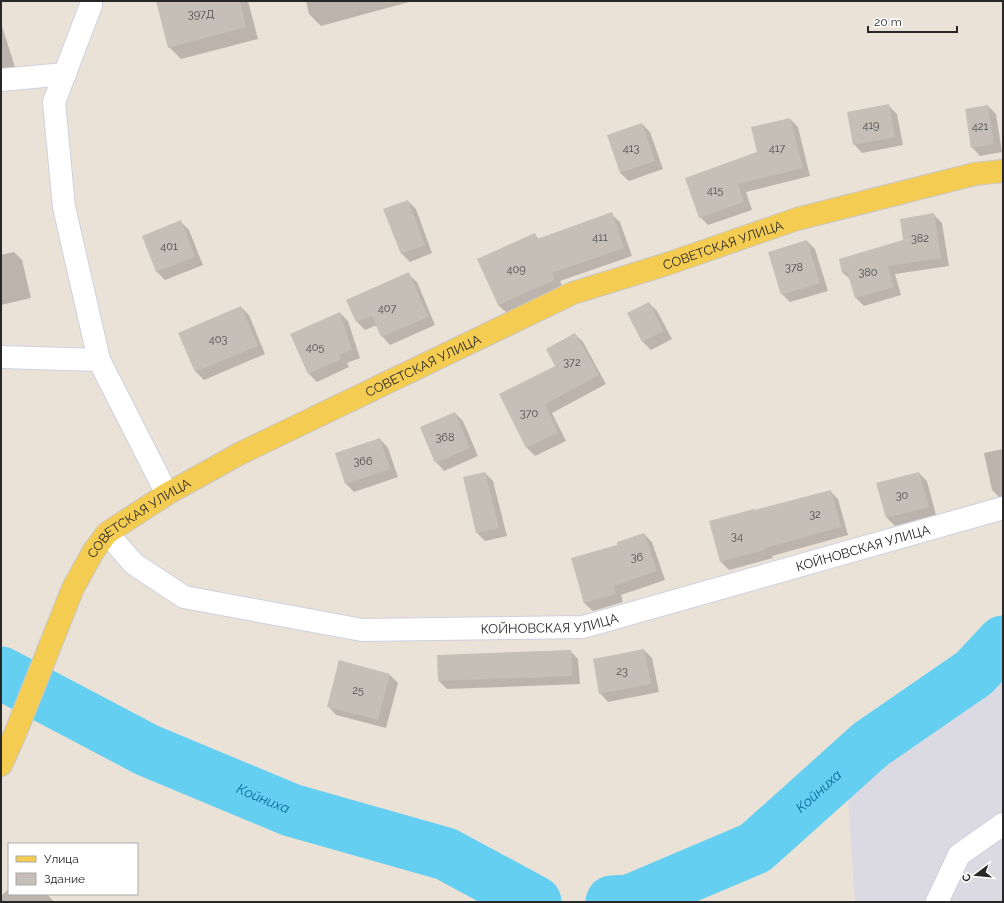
<svg xmlns="http://www.w3.org/2000/svg" width="1004" height="903" font-family="Raleway,sans-serif">
  <style>
    .industrial { fill: #dbd9e2 }
    .shadow { fill: #0003 }
    .lines { fill: none; stroke-linecap: round; stroke-linejoin: round }
    .river { stroke: #65cff2; stroke-width: 53 }
    .building { fill: #c5bfb7 }
    .minor-casing { stroke: #cdd1e1; stroke-width: 24 }
    .major-casing { stroke: #c7c7c7; stroke-width: 24 }
    .minor { stroke: #fff; stroke-width: 22 }
    .major { stroke: #f5cc52; stroke-width: 22 }
    .labels { text-anchor: middle; dominant-baseline: central; stroke-width: 3.5; stroke-linejoin: round; paint-order: stroke }
    .number-label { font-size: 11px; fill: #4e4d4b }
    .street-label { font-size: 13px; fill: #272727; stroke: #fff }
    .water-label { font-size: 14px; font-style: italic; fill: #096a99; stroke: #fff }
  </style>
  <rect width="100%" height="100%" fill="#ebe2d7"/>
  <polygon class="industrial" points="1003,634 1003,902 855,902 845,755"/>
  <g class="shadow">
    <polygon points="157,1 248,1 258,39 181,59 169,47"/>
    <polygon points="306,1 408,1 409,2 321,26 309,14"/>
    <polygon points="1,23 15,67 1,71"/>
    <polygon points="889,106 897,114 903,145 862,153 854,144"/>
    <polygon points="988,106 996,114 1002,152 980,156 972,147"/>
    <polygon points="790,119 798,127 810,176 746,192 752,210 708,225 700,217"/>
    <polygon points="642,124 650,132 663,169 629,181 620,173"/>
    <polygon points="408,201 416,209 432,253 410,262 402,254"/>
    <polygon points="611,214 620,222 632,256 560,281 563,288 507,313 498,305 534,234 539,239"/>
    <polygon points="934,215 942,223 949,266 895,274 901,295 864,306 856,298 851,280 843,273 904,240"/>
    <polygon points="181,222 189,230 203,265 165,280 157,272 144,236"/>
    <polygon points="807,241 815,249 828,291 790,302 782,294"/>
    <polygon points="14,252 22,260 31,298 1,305 1,255"/>
    <polygon points="408,274 417,282 435,325 390,345 382,336 377,325 365,330 357,322"/>
    <polygon points="649,303 657,311 672,339 651,350 643,342 629,314"/>
    <polygon points="241,307 249,315 265,354 204,380 196,372 179,334"/>
    <polygon points="340,313 348,321 360,358 347,363 349,367 317,382 309,374"/>
    <polygon points="575,334 583,342 606,384 552,413 566,441 535,456 527,448 501,394 556,367"/>
    <polygon points="455,413 463,421 478,456 444,471 436,462"/>
    <polygon points="380,439 388,448 398,477 354,492 346,484"/>
    <polygon points="1003,449 1003,497 1000,498 992,490 984,453"/>
    <polygon points="485,473 493,481 507,536 485,541 477,533 464,478"/>
    <polygon points="919,473 927,481 936,515 895,526 887,518"/>
    <polygon points="830,491 838,499 848,535 772,556 773,558 729,570 721,562 710,522 755,511"/>
    <polygon points="644,534 652,542 665,580 621,595 623,602 593,611 584,603 572,559 619,546"/>
    <polygon points="644,650 652,658 659,692 608,702 600,693"/>
    <polygon points="570,651 578,659 580,684 447,689 439,681 438,656"/>
    <polygon points="390,675 398,683 386,728 336,715 328,706"/>
    <polygon points="9,889 9,894 47,894 54,902 1,902 1,896"/>
  </g>
  <g class="lines">
    <g class="river">
      <path id="s1" d="M1 673 147 750 291 810 446 854 535 902"/>
      <path id="s2" d="M612 902 630 901 755 848 871 744 974 673 1003 642"/>
    </g>
  </g>
  <g class="building">
    <polygon points="156,1 240,1 246,27 168,48"/>
    <polygon points="889,104 895,137 853,145 847,112"/>
    <polygon points="988,105 994,144 971,148 965,109"/>
    <polygon points="790,118 803,168 738,184 744,202 699,218 685,178 757,152 751,127"/>
    <polygon points="642,123 655,161 620,173 607,135"/>
    <polygon points="408,200 425,245 401,254 383,209"/>
    <polygon points="612,212 624,248 552,273 555,280 498,305 477,259 535,233 537,239"/>
    <polygon points="934,213 941,258 887,266 894,287 855,298 847,272 842,273 839,259 903,240 900,219"/>
    <polygon points="181,220 195,257 156,272 142,236"/>
    <polygon points="807,240 820,283 781,295 768,252"/>
    <polygon points="409,272 428,317 381,337 372,316 356,322 346,300"/>
    <polygon points="649,302 664,331 642,342 627,313"/>
    <polygon points="241,306 258,346 195,372 178,333"/>
    <polygon points="340,312 352,350 339,355 341,359 308,374 290,334"/>
    <polygon points="575,333 599,375 545,404 558,433 526,448 499,394 555,366 546,349"/>
    <polygon points="455,412 470,448 435,463 420,427"/>
    <polygon points="380,438 390,469 345,484 335,453"/>
    <polygon points="485,472 499,528 476,533 463,477"/>
    <polygon points="919,472 929,507 886,518 876,483"/>
    <polygon points="831,490 841,527 765,548 765,550 720,562 709,521 754,509 754,510"/>
    <polygon points="644,533 657,571 614,586 616,594 584,603 571,558 617,545 617,542"/>
    <polygon points="644,649 651,684 599,694 593,659"/>
    <polygon points="571,650 572,676 438,681 437,655"/>
    <polygon points="339,660 390,674 378,720 327,707"/>
  </g>
  <g class="lines">
    <g class="minor-casing">
      <g id="minor">
        <polyline points="91,5 54,102 64,207 99,360 167,494"/>
        <polyline points="1,80 65,74"/>
        <polyline points="1,357 99,360"/>
        <path id="s3" d="M107 533 134 564 184 597 362 630 583 627 1003 508"/>
        <polyline points="937,902 959,855 1003,824"/>
      </g>
    </g>
    <g class="major-casing">
      <g id="major">
        <path id="s4" d="M1 765 15 734 73 588 93 552 107 533 167 494 239 454 573 293 667 264 797 219 975 174 1003 171"/>
      </g>
    </g>
    <use href="#minor" class="minor"/>
    <use href="#major" class="major"/>
  </g>
  <g class="labels">
    <g class="number-label">
      <text x="201" y="14">397Д</text>
      <text x="871" y="125">419</text>
      <text x="980" y="126">421</text>
      <text x="631" y="148">413</text>
      <text x="777" y="148">417</text>
      <text x="715" y="190">415</text>
      <text x="600" y="237">411</text>
      <text x="920" y="238">382</text>
      <text x="169" y="246">401</text>
      <text x="794" y="267">378</text>
      <text x="516" y="269">409</text>
      <text x="868" y="272">380</text>
      <text x="387" y="308">407</text>
      <text x="218" y="339">403</text>
      <text x="315" y="347">405</text>
      <text x="572" y="362">372</text>
      <text x="529" y="413">370</text>
      <text x="445" y="437">368</text>
      <text x="363" y="461">366</text>
      <text x="902" y="495">30</text>
      <text x="815" y="514">32</text>
      <text x="737" y="536">34</text>
      <text x="637" y="557">36</text>
      <text x="622" y="671">23</text>
      <text x="358" y="690">25</text>
    </g>
    <g class="street-label">
      <text stroke="none"><textPath href="#s4" startOffset="938">СОВЕТСКАЯ УЛИЦА</textPath></text>
      <text stroke="none"><textPath href="#s4" startOffset="614">СОВЕТСКАЯ УЛИЦА</textPath></text>
      <text stroke="none"><textPath href="#s4" startOffset="290">СОВЕТСКАЯ УЛИЦА</textPath></text>
      <text stroke="none"><textPath href="#s3" startOffset="794">КОЙНОВСКАЯ УЛИЦА</textPath></text>
      <text stroke="none"><textPath href="#s3" startOffset="470">КОЙНОВСКАЯ УЛИЦА</textPath></text>
    </g>
    <g class="water-label">
      <text stroke="none"><textPath href="#s2" startOffset="239">Койниха</textPath></text>
      <text stroke="none"><textPath href="#s1" startOffset="291">Койниха</textPath></text>
    </g>
  </g>
  <rect width="1004" height="903" fill="none" stroke="#272727" stroke-width="4"/>
  <rect x="8" y="843" width="130" height="52" fill="#ffffff" stroke="#a9a9a9"/>
  <rect x="16" y="856" width="20" height="6" fill="#f5cc52" stroke="#a9a9a9"/>
  <text x="44" y="863" font-size="12" fill="#272727">Улица</text>
  <rect x="16" y="873" width="20" height="12" fill="#c5bfb7" stroke="#a9a9a9"/>
  <text x="44" y="883" font-size="12" fill="#272727">Здание</text>
  <g transform="translate(976 875) rotate(254)" stroke="#ffffff" stroke-width="3" paint-order="stroke">
  <path d="M0-3L7 15L0 10L-7 15Z" fill="#272727"/>
  <text y="-6" font-size="11" font-weight="bold" text-anchor="middle" fill="#272727">С</text>
  </g>
  <path d="M868 26v6h89v-6" fill="none" stroke="#272727" stroke-width="2"/>
  <text x="874" y="26" font-size="12" fill="#272727" stroke="#ffffff" stroke-width="3" paint-order="stroke">20 m</text>
</svg>
